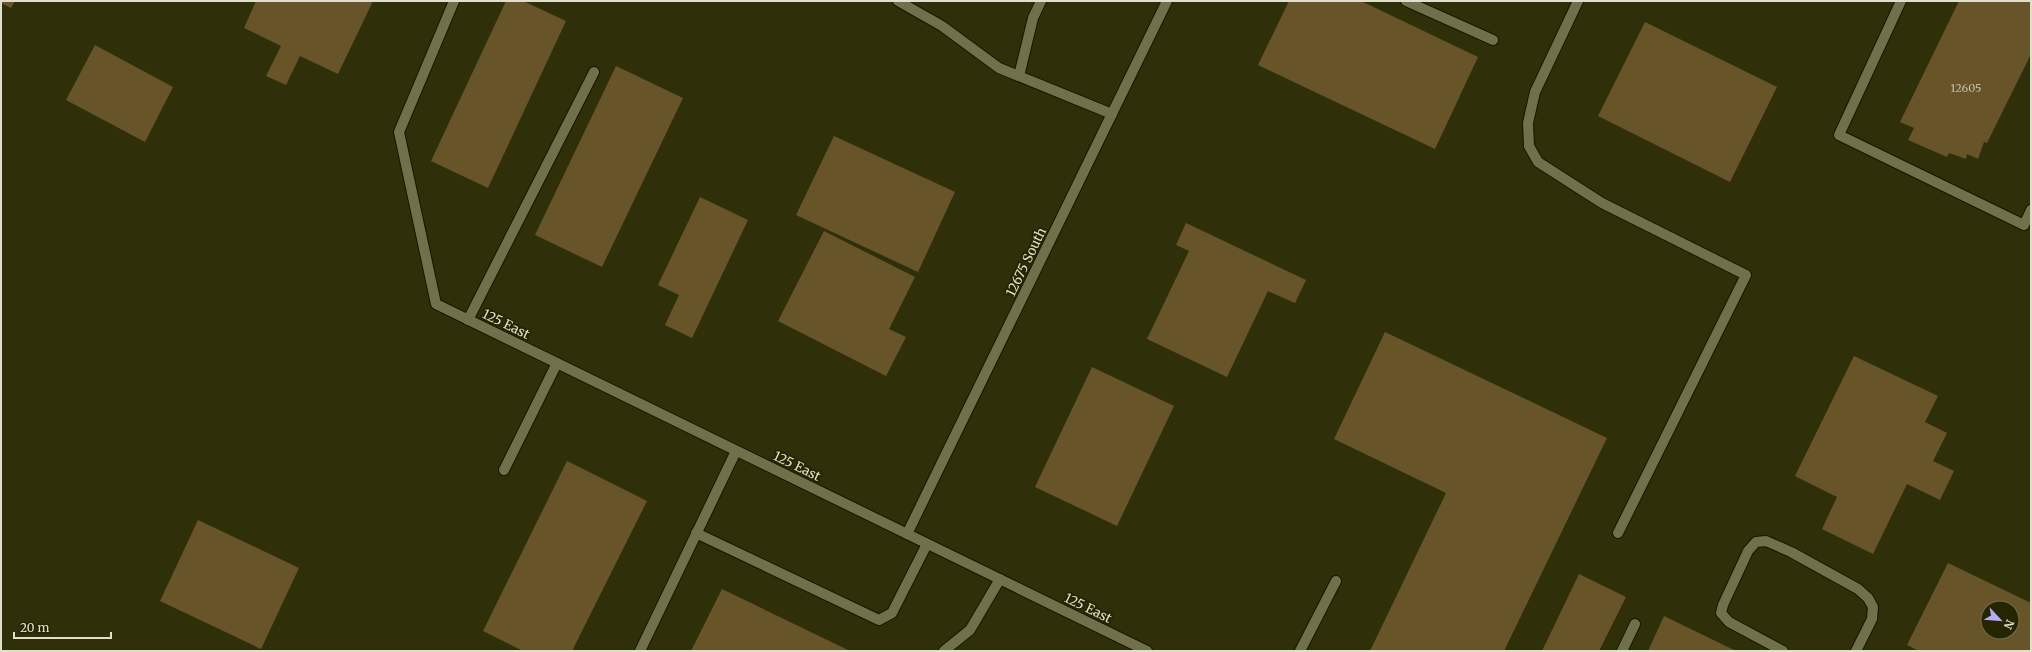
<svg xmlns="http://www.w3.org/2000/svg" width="2032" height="652" font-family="Merriweather,serif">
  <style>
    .building { fill: #675529; fill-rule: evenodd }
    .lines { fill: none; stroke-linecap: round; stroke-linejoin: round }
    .minor-casing { stroke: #171600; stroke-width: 12 }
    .minor { stroke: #70704b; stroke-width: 10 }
    .labels { text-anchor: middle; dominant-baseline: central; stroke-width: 4; stroke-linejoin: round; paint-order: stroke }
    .number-label { font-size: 11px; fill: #c1bda2 }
    .street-label { font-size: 13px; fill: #dfe0cb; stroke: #262501 }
  </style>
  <rect width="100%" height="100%" fill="#2f2f0a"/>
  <g class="building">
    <polygon points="1,1 15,1 11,8 1,3"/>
    <polygon points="256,1 373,1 338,74 300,56 286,85 266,76 281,46 244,28"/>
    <polygon points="506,1 523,1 566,21 488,188 431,161"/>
    <polygon points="1289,1 1361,1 1478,57 1435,149 1258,65"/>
    <polygon points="1959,1 2031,1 2031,54 1987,143 1984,142 1978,159 1967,154 1966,159 1949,153 1947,157 1908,140 1914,128 1900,122"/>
    <polygon points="1645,22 1777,87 1730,182 1598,116"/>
    <polygon points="95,45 173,87 145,142 66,100"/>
    <polygon points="616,66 683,98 602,267 535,235"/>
    <polygon points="834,136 955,192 918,272 796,215"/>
    <polygon points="700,197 748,220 692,338 665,325 679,295 658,285"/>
    <polygon points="1186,223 1306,280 1295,303 1268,291 1227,377 1147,339 1189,251 1176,245"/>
    <polygon points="824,231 915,277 889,329 906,337 886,376 778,321"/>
    <polygon points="1385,332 1607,438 1504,651 1370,651 1446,493 1334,439"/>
    <polygon points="1854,356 1938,396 1925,422 1947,433 1933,461 1954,471 1940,500 1907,484 1873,554 1822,529 1837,497 1795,476"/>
    <polygon points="1092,367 1174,406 1117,526 1035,487"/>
    <polygon points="567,461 647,501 572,651 523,651 483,631"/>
    <polygon points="198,520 299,568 261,649 160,601"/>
    <path d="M1948 563 2031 603V651H1919L1907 645ZM1988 608H2012V632H1988Z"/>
    <polygon points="1579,574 1626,597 1599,651 1542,651"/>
    <polygon points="722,589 850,651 691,651"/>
    <polygon points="1664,616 1736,651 1648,651"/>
  </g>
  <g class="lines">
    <g class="minor-casing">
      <g id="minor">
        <polyline points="454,1 399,132 436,304 1147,651"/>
        <polyline points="898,1 942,26 999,68 1112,114"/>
        <polyline points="1406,1 1493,40"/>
        <polyline points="1578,1 1535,92 1528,123 1529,146 1538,162 1602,203 1746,275 1618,533"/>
        <polyline points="1901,1 1839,135 2024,225 2031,210"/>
        <polyline points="1019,76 1033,18 1041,1"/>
        <polyline points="468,320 594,72"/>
        <polyline points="504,470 557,363"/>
        <polyline points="696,533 879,620 892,613 927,544"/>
        <polyline points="907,534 1167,1"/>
        <polyline points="640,651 736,451"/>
        <polyline points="944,651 970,630 1000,579"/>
        <polyline points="1300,651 1336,581"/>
        <polyline points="1622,651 1635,624"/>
        <polyline points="1783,651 1729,622 1721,613 1723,605 1748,551 1756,542 1766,541 1791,552 1858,589 1868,598 1873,607 1872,619 1856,651"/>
      </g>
    </g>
    <use href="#minor" class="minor"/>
  </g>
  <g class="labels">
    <g class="number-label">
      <text x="1966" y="88">12605</text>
    </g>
    <g class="street-label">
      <text transform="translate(1026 262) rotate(-64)">12675 South</text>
      <text transform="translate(506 324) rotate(26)">125 East</text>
      <text transform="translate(797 466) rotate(26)">125 East</text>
      <text transform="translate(1088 608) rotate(26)">125 East</text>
    </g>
  </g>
  <rect width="2032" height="652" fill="none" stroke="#dfe0cb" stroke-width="4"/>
  <g transform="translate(2000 620) rotate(116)"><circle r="19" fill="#262501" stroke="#707052"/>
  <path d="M0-3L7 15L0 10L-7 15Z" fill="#b4acf9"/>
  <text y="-6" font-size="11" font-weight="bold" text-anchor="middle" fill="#dfe0cb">N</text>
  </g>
  <path d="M14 632v6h97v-6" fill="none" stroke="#dfe0cb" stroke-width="2"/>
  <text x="20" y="632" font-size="12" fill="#dfe0cb" stroke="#262501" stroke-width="3" paint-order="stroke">20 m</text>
</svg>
